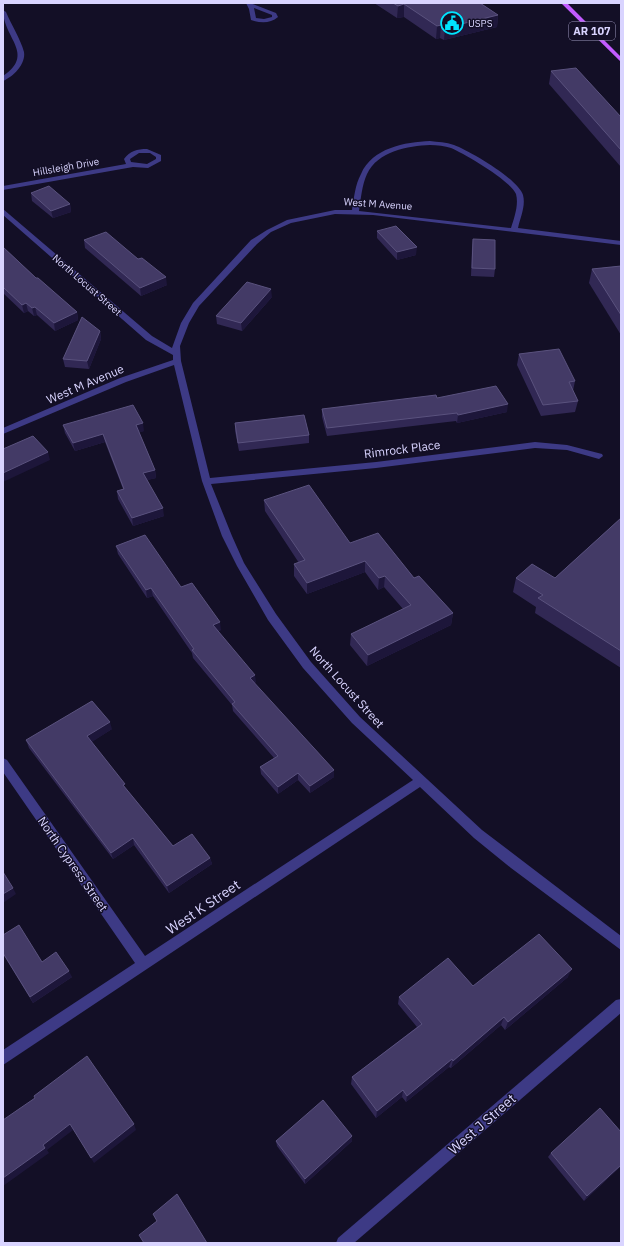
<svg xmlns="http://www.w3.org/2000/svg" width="624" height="1246" font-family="'IBM Plex Sans',sans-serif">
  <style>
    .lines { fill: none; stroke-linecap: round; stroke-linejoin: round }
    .minor { fill: #3d3a85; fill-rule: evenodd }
    .primary { fill: #c25bff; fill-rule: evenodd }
    .wall { fill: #312854 }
    .shaded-wall { fill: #1d163a }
    .building { fill: #433a66; stroke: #5a527e }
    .labels { text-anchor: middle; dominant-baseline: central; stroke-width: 3; stroke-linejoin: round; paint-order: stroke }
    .far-poi-label { font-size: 10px; fill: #d9d4ff; stroke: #130f26; text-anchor: start }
    .far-street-label { font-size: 10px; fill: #d9d4ff; stroke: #130f26 }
    .shield { fill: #130f26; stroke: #9e99be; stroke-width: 1 }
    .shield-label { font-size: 11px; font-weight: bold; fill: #d9d4ff }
    .street-label { font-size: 12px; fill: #d9d4ff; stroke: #130f26 }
    .near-street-label { font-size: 14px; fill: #d9d4ff; stroke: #130f26 }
  </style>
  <rect width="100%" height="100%" fill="#130f26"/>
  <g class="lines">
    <g class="minor">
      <path d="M246 3H250L276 13 278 17C270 24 260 23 251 20L249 9ZM254 8 272 15V17L264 19 256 18Z"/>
      <path d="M3 10 6 12C11 24 21 40 24 52 26 64 13 77 3 81V76C36 54 3 38 3 10Z"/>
      <path d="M430 141C438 142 446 142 454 145 470 151 518 179 523 195 526 206 520 218 518 228L621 241V245L373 215 335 214 291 223 271 232 257 244 199 306 189 323 180 346 181 361 210 478 376 462 535 442 567 445 602 454 603 456 599 459 567 450 535 448 376 468 211 484 232 536 244 563 276 614 311 662 360 717 482 830 621 936V950L511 868 474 838 420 787 3 1065V1050L135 963 3 772V758L7 760 145 956 413 780 352 723 303 668 268 620 237 566 222 536 202 481 174 365 126 382 3 434V428L120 378 173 360V355L146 340 3 215V209L152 336 172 348 181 323 193 303 251 240 267 230 287 220 335 210H352C354 198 355 185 361 174 372 148 405 142 430 141ZM430 145C437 145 445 146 451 148 465 154 511 181 516 194 519 205 514 218 511 228L359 211C361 198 362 185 367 174 378 151 408 146 430 145Z"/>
      <path d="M147 149 161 155V161L148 168 133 167 3 190V186L126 164 124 159C130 151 137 149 147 149ZM139 153H150L156 157V159L147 164 131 162 130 159Z"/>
      <polygon points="621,999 621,1013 354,1243 336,1243 338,1238 616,1000"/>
    </g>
    <polygon class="primary" points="561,3 567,3 621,57 621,62"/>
  </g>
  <g class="wall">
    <polygon points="374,3 480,3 498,15 497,27 444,40 440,38 436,39 404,17 397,18"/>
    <polygon points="551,71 621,117 621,167 549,84"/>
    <polygon points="31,193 70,204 71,212 53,218 32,201"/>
    <polygon points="377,231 416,255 397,260 377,238"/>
    <polygon points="473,239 495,269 494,277 471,276 472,247"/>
    <polygon points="84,240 167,285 141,296 85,248"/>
    <polygon points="3,247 36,278 77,312 78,320 55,331 37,315 34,316 28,311 24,313 3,293"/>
    <polygon points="621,266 621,335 589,283 592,269"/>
    <polygon points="272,297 242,331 217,324 216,316"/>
    <polygon points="100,331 101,339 89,369 65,367 63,359"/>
    <polygon points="519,354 575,381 573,391 578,401 575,412 541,416 517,365"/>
    <polygon points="437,398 507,412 457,423 456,421 327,436 322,417 322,409"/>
    <polygon points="235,423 309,435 309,443 239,451 235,431"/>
    <polygon points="63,425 144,431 139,432 155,470 156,478 147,480 164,516 133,526 118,499 117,491 123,489 105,442 75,451 65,433"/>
    <polygon points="264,500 350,543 414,578 453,613 451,625 367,666 350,645 351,634 403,609 384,587 378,590 365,572 307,594 294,576 294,564 299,563 265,511"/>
    <polygon points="621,518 621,668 535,613 536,607 513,592 516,578 555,578"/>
    <polygon points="116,546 181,587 221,630 218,631 256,682 254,683 334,777 310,793 298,780 278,794 261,774 260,767 274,758 233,711 232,705 193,658 192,653 153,596 147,598 118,554"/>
    <polygon points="112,729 91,742 126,789 173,846 210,858 212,864 169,893 134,845 113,859 29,748 26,740"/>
    <polygon points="3,935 42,962 72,977 33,1003 3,954"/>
    <polygon points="568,977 505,1030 501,1025 451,1068 449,1067 406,1102 402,1097 376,1118 351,1084 352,1077 417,1027 398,1004 399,997 473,986"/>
    <polygon points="621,1132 621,1166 584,1201 548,1157 551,1153"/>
    <polygon points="352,1136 352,1141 305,1184 277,1146 276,1141"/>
  </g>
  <g class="shaded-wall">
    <polygon points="404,4 404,17 397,18 398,6"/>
    <polygon points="498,15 497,27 444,40 445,28"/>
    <polygon points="441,25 440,38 436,39 437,26"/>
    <polygon points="70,204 71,212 53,218 51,211"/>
    <polygon points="417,247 416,255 397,260 397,252"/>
    <polygon points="166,277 167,285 141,296 140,288"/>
    <polygon points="271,289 272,297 242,331 241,323"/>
    <polygon points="26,303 28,311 24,313 22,305"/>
    <polygon points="35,307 37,315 34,316 32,308"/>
    <polygon points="77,312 78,320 55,331 54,323"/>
    <polygon points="100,331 101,339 89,369 87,361"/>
    <polygon points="508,404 507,412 457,423 458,415"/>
    <polygon points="143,423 144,431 137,433 136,425"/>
    <polygon points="103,434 105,442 75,451 73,443"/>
    <polygon points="48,452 50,460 3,482 3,473"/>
    <polygon points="155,470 156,478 144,481 143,473"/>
    <polygon points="163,508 164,516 133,526 132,518"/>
    <polygon points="365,561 365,572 307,594 307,583"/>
    <polygon points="385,576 384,587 378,590 379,578"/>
    <polygon points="151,588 153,596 147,598 146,590"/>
    <polygon points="453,613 451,625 367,666 368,655"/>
    <polygon points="220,622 221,630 214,633 213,625"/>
    <polygon points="255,675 256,682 250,685 250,678"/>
    <polygon points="110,722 112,729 89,744 87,736"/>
    <polygon points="334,770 334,777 310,793 310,786"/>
    <polygon points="298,773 298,780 278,794 278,787"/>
    <polygon points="133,838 134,845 113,859 111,853"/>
    <polygon points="210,858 212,864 169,893 167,886"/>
    <polygon points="13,888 16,894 3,903 3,894"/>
    <polygon points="572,969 568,977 505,1030 508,1022"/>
    <polygon points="69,971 72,977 33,1003 30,997"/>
    <polygon points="504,1017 501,1025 451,1068 453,1061"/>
    <polygon points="452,1059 449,1067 406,1102 407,1096"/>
    <polygon points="403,1090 402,1097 376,1118 377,1111"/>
    <polygon points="70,1124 73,1130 47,1150 49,1153 3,1186 3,1178 43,1145"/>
    <polygon points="134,1124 136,1130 94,1163 91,1158"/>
    <polygon points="352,1136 352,1141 305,1184 305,1179"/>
    <polygon points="621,1165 621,1166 584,1201 587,1196"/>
  </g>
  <g class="building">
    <polygon points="393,3 480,3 498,15 445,28 441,25 437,26 404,4 398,6"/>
    <polygon points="576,68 621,117 621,150 551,71"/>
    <polygon points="49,186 70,204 51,211 31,193"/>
    <polygon points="396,226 417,247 397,252 377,231"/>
    <polygon points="106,232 138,259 142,258 166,277 140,288 84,240"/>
    <polygon points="473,239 495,240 495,269 472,268"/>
    <polygon points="3,247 36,278 38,278 77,312 54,323 35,307 32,308 26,303 22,305 3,287"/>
    <polygon points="621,266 621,315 592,269"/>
    <polygon points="247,282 271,289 241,323 216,316"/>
    <polygon points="82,317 100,331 87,361 63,359"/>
    <polygon points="559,349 575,381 569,382 578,401 543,405 519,354"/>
    <polygon points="496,386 508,404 458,415 457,413 327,428 322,409 436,395 437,398"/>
    <polygon points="133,405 143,423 136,425 155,470 143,473 163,508 132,518 117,491 124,489 103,434 73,443 63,425"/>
    <polygon points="304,415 309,435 238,443 235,423"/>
    <polygon points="33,436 48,452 3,473 3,449"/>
    <polygon points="309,485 350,543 378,533 414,578 419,576 453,613 368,655 351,634 411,605 385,576 379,578 365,561 307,583 294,564 305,560 264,500"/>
    <polygon points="621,518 621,651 538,598 543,595 516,578 532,564 555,578"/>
    <polygon points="145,535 181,587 192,583 220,622 213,625 255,675 250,678 334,770 310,786 298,773 278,787 260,767 278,756 232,704 235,702 192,650 194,649 151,588 146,590 116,546"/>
    <polygon points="92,701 110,722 87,736 125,784 123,785 173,846 192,834 210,858 167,886 133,838 111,853 26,740"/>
    <polygon points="3,872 13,888 3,894"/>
    <polygon points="19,925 42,962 56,952 69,971 30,997 3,953 3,935"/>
    <polygon points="539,934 572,969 508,1022 504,1017 453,1061 452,1059 407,1096 403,1090 377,1111 352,1077 422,1024 399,997 448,958 473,986"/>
    <polygon points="87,1056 134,1124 91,1158 70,1124 43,1145 45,1148 3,1178 3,1120 35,1098 34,1096"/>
    <polygon points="323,1100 352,1136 305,1179 276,1141"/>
    <polygon points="600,1108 621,1132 621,1165 587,1196 551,1153"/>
    <polygon points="177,1194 207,1243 144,1243 139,1235 157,1221 153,1214"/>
  </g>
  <defs>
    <g id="civic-ring" transform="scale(1.15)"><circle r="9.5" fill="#130f26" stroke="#00e5ff" stroke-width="1.5"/><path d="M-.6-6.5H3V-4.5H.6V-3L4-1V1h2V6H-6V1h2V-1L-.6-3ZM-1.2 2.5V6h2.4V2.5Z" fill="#00e5ff"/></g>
  </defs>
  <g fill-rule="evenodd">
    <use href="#civic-ring" x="452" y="23"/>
  </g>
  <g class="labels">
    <g class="far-poi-label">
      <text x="468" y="23">USPS</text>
    </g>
    <g class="far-street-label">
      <text transform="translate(66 167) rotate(-10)">Hillsleigh Drive</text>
      <text transform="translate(378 204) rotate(4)">West M Avenue</text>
      <text transform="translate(87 285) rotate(41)">North Locust Street</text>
    </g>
    <rect class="shield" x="569" y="22" width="46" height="18" rx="3"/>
    <g class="shield-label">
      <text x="592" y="31">AR 107</text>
    </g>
    <g class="street-label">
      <text transform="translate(85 384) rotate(-23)">West M Avenue</text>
      <text transform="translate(402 449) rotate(-7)">Rimrock Place</text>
      <text transform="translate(347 687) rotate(48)">North Locust Street</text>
      <text transform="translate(73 864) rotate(55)">North Cypress Street</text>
    </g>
    <g class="near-street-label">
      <text transform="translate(203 907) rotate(-34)">West K Street</text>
      <text transform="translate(482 1124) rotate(-41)">West J Street</text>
    </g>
  </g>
  <rect width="624" height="1246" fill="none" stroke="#d9d4ff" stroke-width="8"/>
</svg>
